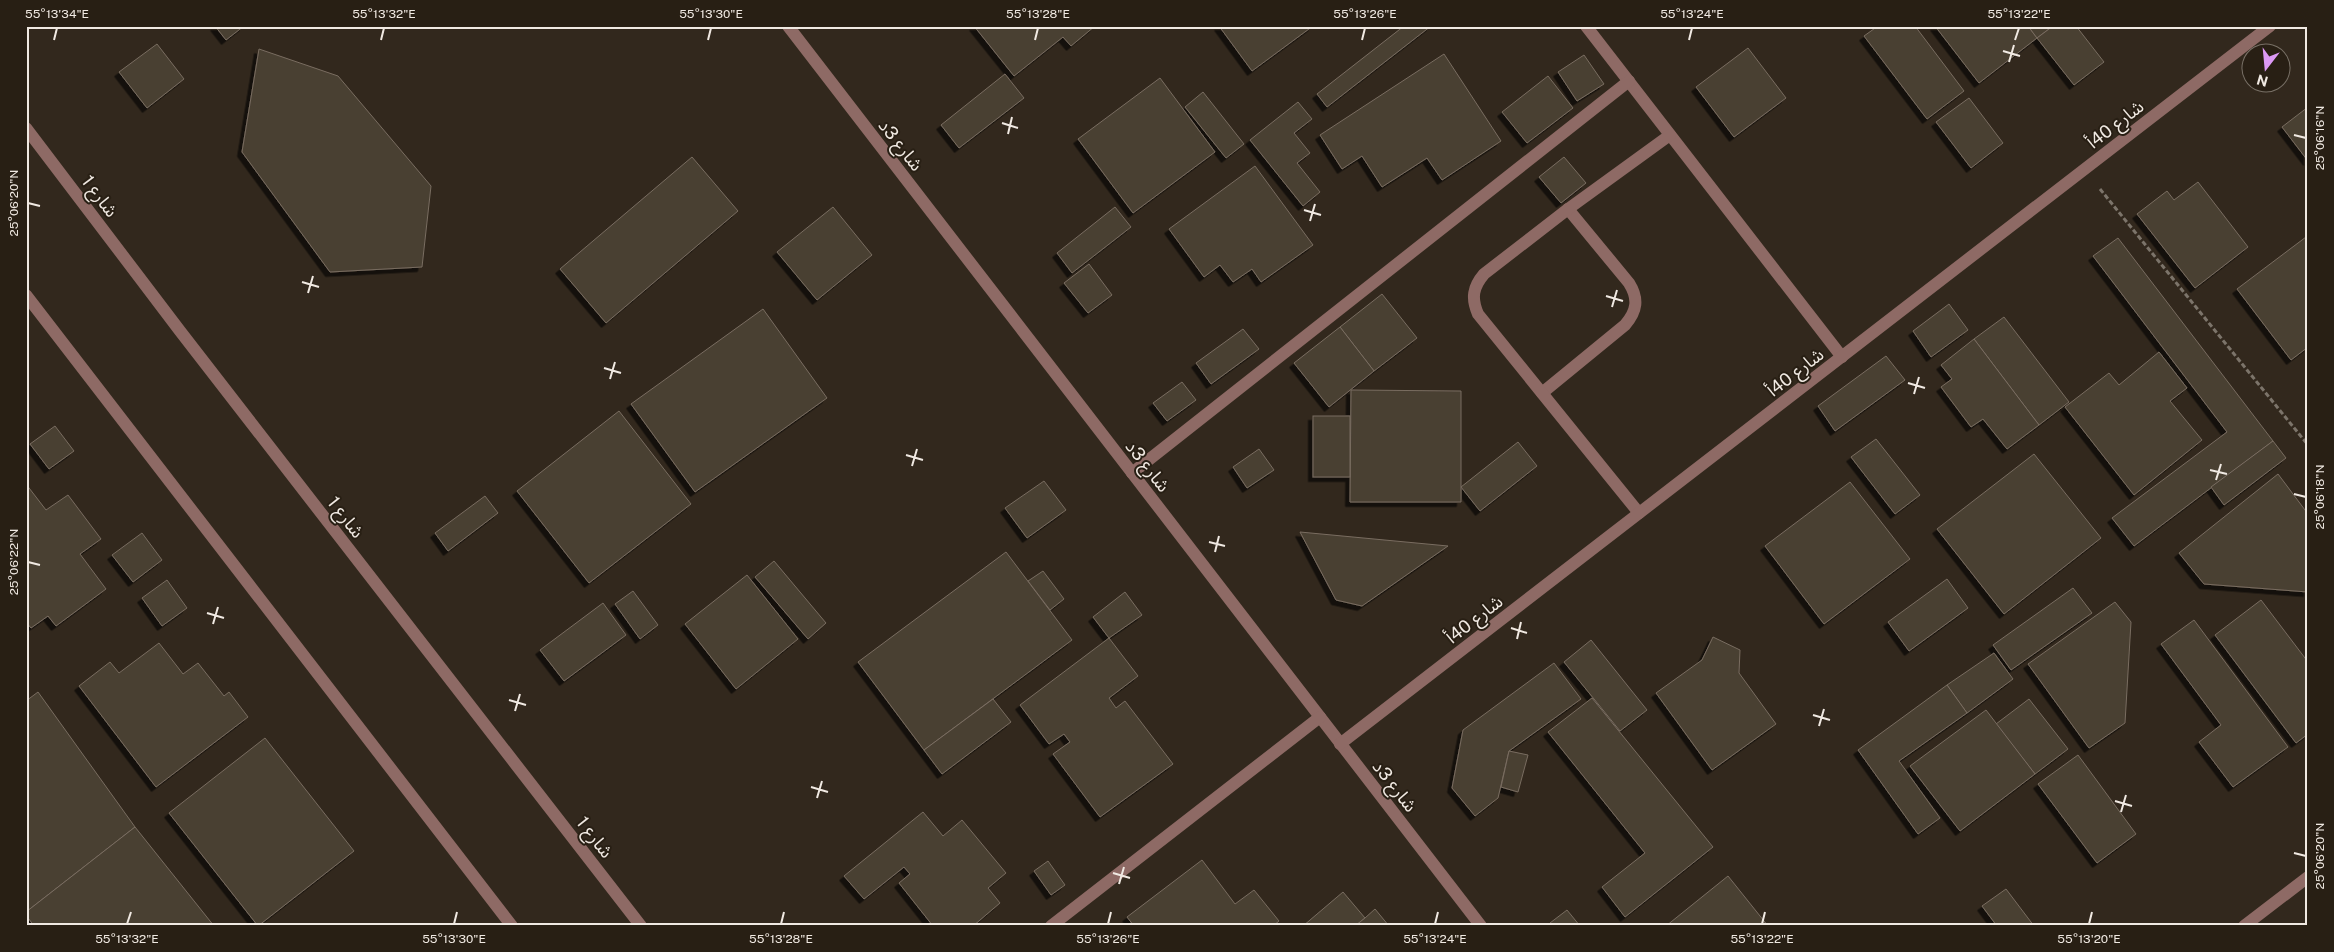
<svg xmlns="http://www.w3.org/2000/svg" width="2334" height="952" font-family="'Public Sans','Noto Sans Arabic',sans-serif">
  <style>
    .building { fill: #493f33; stroke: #796d60; filter: url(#shadow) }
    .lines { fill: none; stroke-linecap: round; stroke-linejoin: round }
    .path { stroke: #7c746a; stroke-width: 3; stroke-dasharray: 5 2.5; stroke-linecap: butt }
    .minor { stroke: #8e6a65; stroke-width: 12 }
    .ticks { fill: none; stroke: #f0e9e2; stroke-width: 2 }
    .labels { text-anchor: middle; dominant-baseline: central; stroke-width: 4; stroke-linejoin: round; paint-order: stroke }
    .street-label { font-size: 18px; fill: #f0e9e2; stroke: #281f14 }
    .neatline { fill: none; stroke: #f0e9e2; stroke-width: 2 }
    .ticks-label { font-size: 12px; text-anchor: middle; fill: #f0e9e2 }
  </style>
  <defs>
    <filter id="shadow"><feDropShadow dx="-4.5" dy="4.5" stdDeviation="0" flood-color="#0009"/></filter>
  </defs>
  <rect width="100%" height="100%" fill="#32281d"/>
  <g class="building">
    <polygon points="215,26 244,26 226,40"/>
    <polygon points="974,26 1095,26 1071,46 1063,37 1014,76"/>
    <polygon points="1219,26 1313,26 1252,71"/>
    <polygon points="1404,26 1431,26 1327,107 1317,94"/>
    <polygon points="1878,26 1915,26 1964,91 1927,119 1864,36"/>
    <polygon points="1935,26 2028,26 2037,38 1979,83"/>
    <polygon points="2028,26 2053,26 2037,38"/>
    <polygon points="2053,26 2076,26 2104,62 2074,85 2037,38"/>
    <polygon points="157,44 184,79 147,108 119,72"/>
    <polygon points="1748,48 1786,98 1734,137 1696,87"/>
    <polygon points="259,49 338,76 431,186 422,267 330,272 242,152"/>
    <polygon points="1444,54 1501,141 1442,180 1427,158 1382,187 1362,156 1342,169 1320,135"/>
    <polygon points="1584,55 1604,84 1577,101 1558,72"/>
    <polygon points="1005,74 1024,98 959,148 941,125"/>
    <polygon points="1548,76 1573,108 1527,143 1502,112"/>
    <polygon points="1160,78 1215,152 1133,213 1078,139"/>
    <polygon points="1203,92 1244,144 1226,158 1185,107"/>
    <polygon points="1969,98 2003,143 1971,168 1936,122"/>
    <polygon points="1298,102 1312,119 1294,133 1310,153 1297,163 1320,192 1303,206 1250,140"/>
    <polygon points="2308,107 2308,161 2282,127"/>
    <polygon points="692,157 738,211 606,323 560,269"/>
    <polygon points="1564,157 1586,183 1561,203 1539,177"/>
    <polygon points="1255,166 1313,245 1261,282 1252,269 1233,282 1220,265 1204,277 1169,229"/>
    <polygon points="2198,182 2248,247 2195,288 2137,214 2167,191 2174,200"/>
    <polygon points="833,207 872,255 817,300 777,252"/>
    <polygon points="1115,207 1131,227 1072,273 1057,253"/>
    <polygon points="2306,237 2308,239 2308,347 2291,360 2237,289"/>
    <polygon points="2118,238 2273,441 2134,546 2112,518 2227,432 2093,256"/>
    <polygon points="1089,264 1112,295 1088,313 1064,283"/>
    <polygon points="1382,294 1417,338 1374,371 1340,327"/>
    <polygon points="1949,304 1968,330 1931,357 1913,331"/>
    <polygon points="763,309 827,398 695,492 631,404"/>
    <polygon points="2004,317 2069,402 2039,425 1974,339"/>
    <polygon points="1340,327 1374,371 1329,407 1294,363"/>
    <polygon points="1243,329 1259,349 1211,384 1196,363"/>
    <polygon points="1974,339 2039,425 2007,449 1983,419 1971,427 1941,387 1952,379 1941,365"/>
    <polygon points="2159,352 2187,388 2170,401 2202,440 2134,495 2065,407 2109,373 2119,385"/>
    <polygon points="1886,356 1905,380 1835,431 1818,406"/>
    <polygon points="1182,382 1196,400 1167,421 1153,403"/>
    <polygon points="1351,390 1461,391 1461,502 1350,502"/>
    <polygon points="619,411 691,504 589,583 517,491"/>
    <rect x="1313" y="416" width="37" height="61"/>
    <polygon points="55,426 74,451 49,469 30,444"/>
    <polygon points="1876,439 1920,495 1895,514 1851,457"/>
    <polygon points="2273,441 2286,458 2224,505 2211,487"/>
    <polygon points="1518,442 1537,466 1480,511 1461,487"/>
    <polygon points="1259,449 1274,470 1247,488 1233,467"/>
    <polygon points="2034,454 2101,538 2004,614 1937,529"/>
    <polygon points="2278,474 2308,514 2308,592 2204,584 2179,553"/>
    <polygon points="1044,481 1066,510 1027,538 1005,508"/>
    <polygon points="1850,482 1910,559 1824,624 1765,546"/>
    <polygon points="26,484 46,510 68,495 101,539 80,554 106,589 56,626 48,616 31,628 26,622"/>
    <polygon points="485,496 498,513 448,551 435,533"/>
    <polygon points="1300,532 1448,546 1362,606 1336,600"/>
    <polygon points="142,533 162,560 133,582 112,555"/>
    <polygon points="1006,552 1072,640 924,750 858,662"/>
    <polygon points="774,561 826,623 808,639 755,577"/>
    <polygon points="1043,571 1064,599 1050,610 1028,581"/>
    <polygon points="747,575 798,639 736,689 685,624"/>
    <polygon points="1947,579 1968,608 1909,651 1888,622"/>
    <polygon points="167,580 187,608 162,626 142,598"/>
    <polygon points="2073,588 2092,613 2011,670 1993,645"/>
    <polygon points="633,591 658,625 640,639 615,604"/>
    <polygon points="1125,592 1142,615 1109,638 1093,617"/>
    <polygon points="2261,600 2308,662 2308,734 2296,743 2215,635"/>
    <polygon points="2115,602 2131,622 2125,723 2089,748 2028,664"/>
    <polygon points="603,603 626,635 564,681 540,650"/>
    <polygon points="2194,620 2288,747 2233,787 2199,742 2221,725 2161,644"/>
    <polygon points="1713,637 1740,650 1739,673 1776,724 1712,770 1656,693 1702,660"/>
    <polygon points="1109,638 1138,676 1109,698 1116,708 1125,701 1173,764 1100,817 1053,754 1070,742 1064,734 1049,744 1020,705"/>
    <polygon points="1591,640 1647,710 1620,731 1564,662"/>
    <polygon points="159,643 183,674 198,663 224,696 229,692 248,717 156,787 79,686 110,662 119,673"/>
    <polygon points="1994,653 2013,679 1967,713 1947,685"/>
    <polygon points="1554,663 1581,699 1509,751 1498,798 1475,816 1452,788 1463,730"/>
    <polygon points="1947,685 1967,713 1899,761 1940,818 1918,834 1858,750"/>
    <polygon points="38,692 135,827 26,912 26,701"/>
    <polygon points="1592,698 1713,847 1625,917 1602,887 1645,853 1548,732"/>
    <polygon points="993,699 1011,722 942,774 924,750"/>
    <polygon points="2029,699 2068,749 2035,774 1996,724"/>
    <polygon points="1986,710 2035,774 1960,831 1910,766"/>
    <polygon points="265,738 354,851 258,926 169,813"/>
    <polygon points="1509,751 1528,755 1518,792 1501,787"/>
    <polygon points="2078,755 2136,834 2097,863 2038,784"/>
    <polygon points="923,812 943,836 962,820 1006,873 988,888 1000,903 973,926 933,926 899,883 910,874 904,867 864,899 844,876"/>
    <polygon points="135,827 214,926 34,926 26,915 26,912"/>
    <polygon points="1202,860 1235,904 1254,890 1279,921 1273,926 1134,926 1127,917"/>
    <polygon points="1048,861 1065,885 1051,895 1034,871"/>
    <polygon points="1728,876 1768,926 1666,926"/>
    <polygon points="2006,889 2034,926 1997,926 1982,906"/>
    <polygon points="1343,892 1365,918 1355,926 1303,926"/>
    <polygon points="1375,909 1389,926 1355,926 1365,918"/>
    <polygon points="1567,910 1580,926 1552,926 1550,923"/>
  </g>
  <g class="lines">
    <polyline class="path" points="2100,189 2308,445"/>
    <g class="minor">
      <polyline points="788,26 1481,926"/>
      <polyline points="1586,26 1842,357"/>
      <polyline points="26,128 180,331 641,926"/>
      <polyline points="26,295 512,926"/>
      <path d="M1542 393 1625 325C1637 311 1639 299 1629 283L1568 209"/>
      <polyline points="1132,473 1629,81"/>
      <path d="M1639 513 1478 314C1471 298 1473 287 1484 274L1568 209 1670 135"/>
      <polyline points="1340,744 2270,26"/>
      <polyline points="1051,926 1320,717"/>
      <polyline points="2244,926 2308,877"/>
    </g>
  </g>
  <path class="ticks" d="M54 40 57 28M381 40 384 28M708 40 711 28M1035 40 1038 28M1362 40 1365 28M1689 40 1692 28M2015 40 2019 28M2003 51 2020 56M2009 62 2014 45M1002 123 1018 128M1008 134 1012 117M2294 135 2306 138M28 203 40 206M1304 210 1321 215M1310 221 1315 204M302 282 319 287M308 293 313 276M1606 296 1623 301M1612 307 1617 290M604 368 621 373M610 379 615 362M1908 383 1925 388M1914 394 1919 377M906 455 923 460M912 466 917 449M2210 470 2227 474M2216 480 2221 464M2294 494 2306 497M1209 542 1225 546M1215 552 1219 536M28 562 40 565M207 613 224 618M213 624 218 607M1511 628 1527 633M1517 639 1521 622M509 700 526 705M515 711 520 694M1813 715 1830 720M1819 726 1824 709M811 787 828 792M817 798 822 781M2115 801 2132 806M2121 812 2126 795M2294 853 2306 856M1113 873 1130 878M1119 884 1124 867M127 924 131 912M454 924 457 912M781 924 784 912M1108 924 1111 912M1435 924 1438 912M1762 924 1765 912M2089 924 2092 912"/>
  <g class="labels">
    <g class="street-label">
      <text transform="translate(2115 124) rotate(-38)">شارع 40أ</text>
      <text transform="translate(901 145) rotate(52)">شارع 3د</text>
      <text transform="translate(100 196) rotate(53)">شارع 1</text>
      <text transform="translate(1795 372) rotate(-38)">شارع 40أ</text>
      <text transform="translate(1148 466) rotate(52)">شارع 3د</text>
      <text transform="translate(346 517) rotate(52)">شارع 1</text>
      <text transform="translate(1474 619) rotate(-38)">شارع 40أ</text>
      <text transform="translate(1395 786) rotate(52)">شارع 3د</text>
      <text transform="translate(595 837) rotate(52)">شارع 1</text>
    </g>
  </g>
  <rect width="2334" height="952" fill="none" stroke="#281f14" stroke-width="55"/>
  <g transform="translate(2266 68) rotate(196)"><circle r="24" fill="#281f14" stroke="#787066"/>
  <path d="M0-4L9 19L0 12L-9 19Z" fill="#dc99f5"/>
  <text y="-8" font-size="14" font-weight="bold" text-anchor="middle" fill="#f0e9e2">N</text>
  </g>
  <rect x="28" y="28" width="2278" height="896" class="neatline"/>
  <g class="ticks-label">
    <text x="57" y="18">55°13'34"E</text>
    <text x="384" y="18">55°13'32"E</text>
    <text x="711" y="18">55°13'30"E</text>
    <text x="1038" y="18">55°13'28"E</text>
    <text x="1365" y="18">55°13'26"E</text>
    <text x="1692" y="18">55°13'24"E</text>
    <text x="2019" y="18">55°13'22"E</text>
    <text transform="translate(2320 138) rotate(-90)" y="4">25°06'16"N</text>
    <text transform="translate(14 203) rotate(-90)" y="4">25°06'20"N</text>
    <text transform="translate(2320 497) rotate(-90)" y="4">25°06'18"N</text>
    <text transform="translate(14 562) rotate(-90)" y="4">25°06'22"N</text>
    <text transform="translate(2320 856) rotate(-90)" y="4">25°06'20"N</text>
    <text x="127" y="943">55°13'32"E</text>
    <text x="454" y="943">55°13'30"E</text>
    <text x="781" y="943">55°13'28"E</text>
    <text x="1108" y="943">55°13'26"E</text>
    <text x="1435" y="943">55°13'24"E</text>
    <text x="1762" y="943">55°13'22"E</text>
    <text x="2089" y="943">55°13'20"E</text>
  </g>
</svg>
